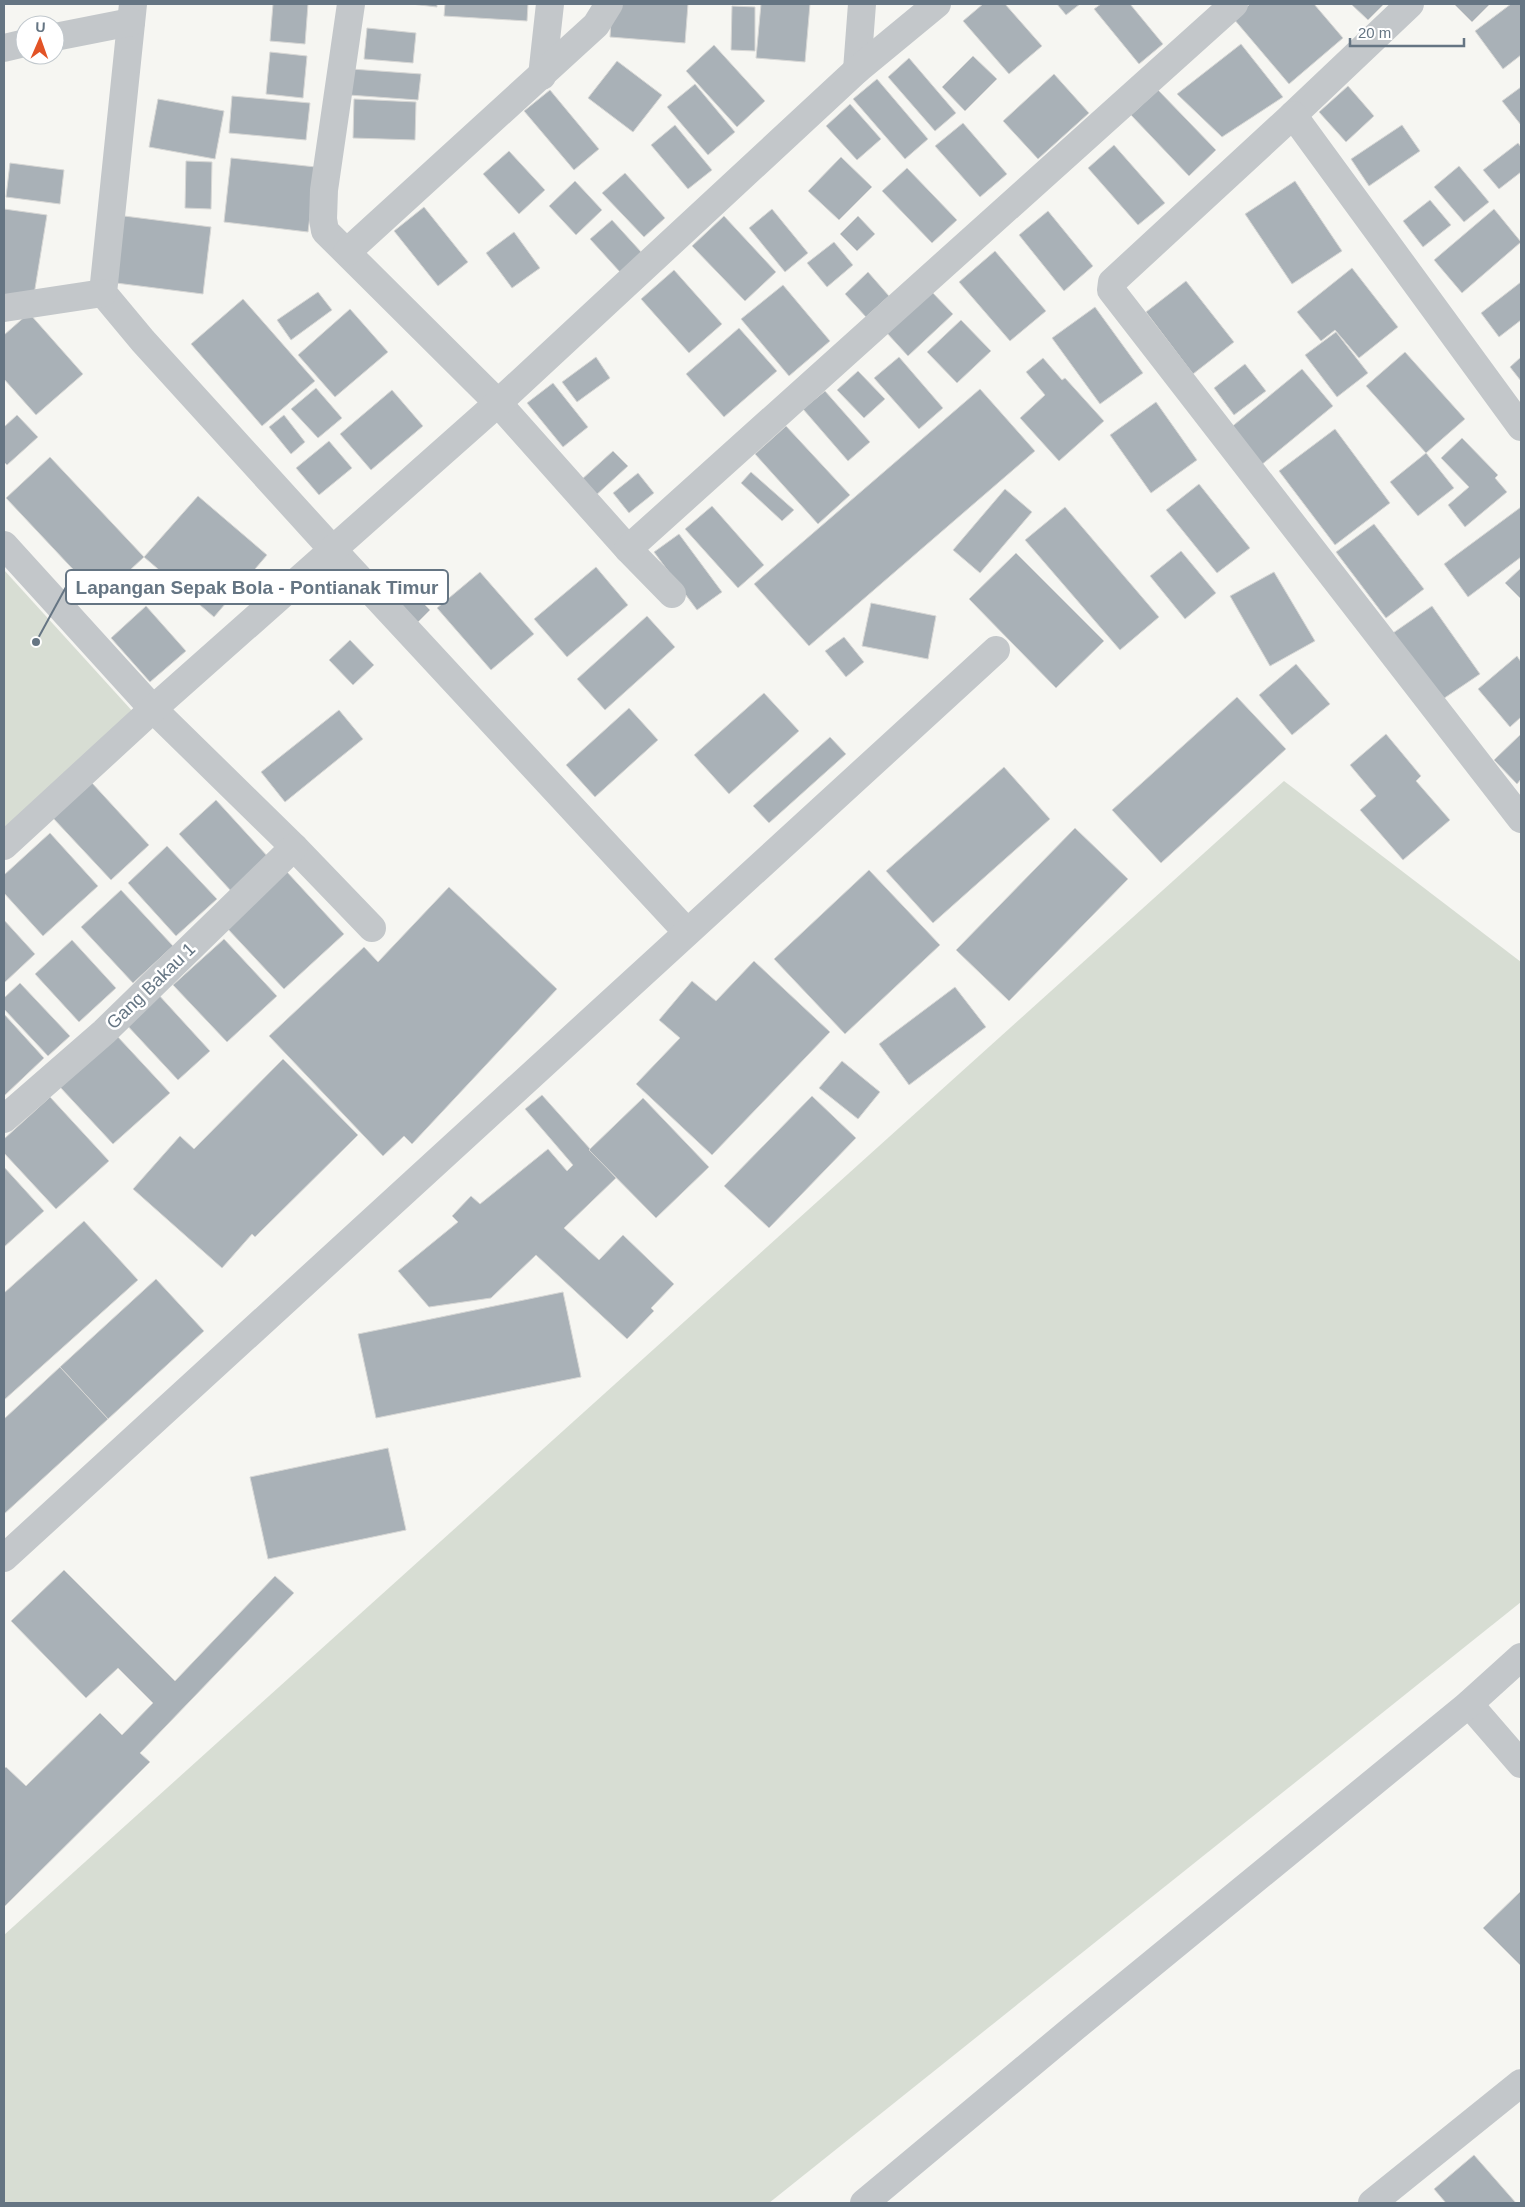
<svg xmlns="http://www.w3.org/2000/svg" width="1525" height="2207" font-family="Arial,sans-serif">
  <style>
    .green { fill: #d7ddd3 }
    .building { fill: #a9b1b7; stroke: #d7d7d5 }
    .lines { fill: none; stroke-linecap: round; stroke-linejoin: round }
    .minor { stroke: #c3c7ca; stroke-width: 28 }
    .tertiary { stroke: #c3c7ca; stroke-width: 28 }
    .labels { text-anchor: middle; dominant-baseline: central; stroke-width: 5; stroke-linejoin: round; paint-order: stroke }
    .street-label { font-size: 18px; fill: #657583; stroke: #fff }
    .leader { fill: none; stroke: #657583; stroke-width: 2 }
    .callout-dot { fill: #657583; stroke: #fff; stroke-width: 2 }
    .callout { fill: #fff; stroke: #657583; stroke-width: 2 }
    .callout-label { font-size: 19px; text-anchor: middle; font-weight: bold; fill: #657583 }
  </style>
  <rect width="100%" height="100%" fill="#f6f6f2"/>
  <g class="green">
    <polygon points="4,570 134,713 4,828"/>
    <polygon points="1284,781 1521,962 1521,1602 769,2203 4,2203 4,1935"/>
  </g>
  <g class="building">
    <polygon points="273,4 308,4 305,44 270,41"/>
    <polygon points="411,4 437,4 437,7"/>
    <polygon points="445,4 528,4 527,21 444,16"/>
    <polygon points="612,4 688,4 685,43 610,37"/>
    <polygon points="761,4 810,4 805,62 756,58"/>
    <polygon points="983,4 1005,4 1042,46 1009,74 963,21"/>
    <polygon points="1057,4 1080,4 1066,15"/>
    <polygon points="1101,4 1130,4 1163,44 1139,64 1094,9"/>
    <polygon points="1250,4 1314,4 1343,38 1289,84 1233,18"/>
    <polygon points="1351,4 1384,4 1368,20"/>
    <polygon points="1454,4 1490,4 1472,22"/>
    <polygon points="1511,4 1521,4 1521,55 1503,69 1475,31"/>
    <polygon points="732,6 755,7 755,51 731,50"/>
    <polygon points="367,28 416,33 413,63 364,59"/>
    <polygon points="1241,44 1283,97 1222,137 1177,94"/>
    <polygon points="714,45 765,101 737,127 686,71"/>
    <polygon points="270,52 307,56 303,98 266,94"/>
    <polygon points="973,56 997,79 965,111 942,87"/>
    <polygon points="909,58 956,113 935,131 888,77"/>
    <polygon points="617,61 662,95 633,132 588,98"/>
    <polygon points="351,69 421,74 418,100 349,95"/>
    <polygon points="1054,74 1089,113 1038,159 1003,121"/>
    <polygon points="877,79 928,139 905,159 853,99"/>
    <polygon points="695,84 735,132 708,155 667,107"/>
    <polygon points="1348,86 1374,116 1346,142 1319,112"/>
    <polygon points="1521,87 1521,125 1502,101"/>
    <polygon points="550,90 599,149 574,170 524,111"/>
    <polygon points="1158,90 1216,150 1189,176 1131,115"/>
    <polygon points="232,96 310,103 306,140 229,133"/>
    <polygon points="158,99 224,111 215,159 149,147"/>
    <polygon points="354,99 416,102 415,140 353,138"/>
    <polygon points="850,104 881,139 857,160 826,126"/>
    <polygon points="963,123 1007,174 980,197 935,146"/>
    <polygon points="675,125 712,170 688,189 651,145"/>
    <polygon points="1402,125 1420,151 1369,186 1351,159"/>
    <polygon points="1518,143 1521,147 1521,172 1499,189 1483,170"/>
    <polygon points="1114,145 1165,203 1138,225 1088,168"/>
    <polygon points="509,151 545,190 519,214 483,174"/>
    <polygon points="841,157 872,187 839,220 808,191"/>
    <polygon points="231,158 316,167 308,232 224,222"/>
    <polygon points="186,161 212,162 211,209 185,208"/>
    <polygon points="10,163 64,170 60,204 6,197"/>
    <polygon points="1459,166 1489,202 1464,222 1434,187"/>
    <polygon points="907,168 957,220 932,243 882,191"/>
    <polygon points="625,173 665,218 644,237 602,193"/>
    <polygon points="575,181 602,210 576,235 549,206"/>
    <polygon points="1295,181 1342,251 1292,284 1245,214"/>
    <polygon points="1430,200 1451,225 1423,247 1403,221"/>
    <polygon points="424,207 468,262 438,286 394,231"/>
    <polygon points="4,209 47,215 33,301 4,296"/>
    <polygon points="772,209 808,253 785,272 749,228"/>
    <polygon points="1494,209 1521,242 1462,293 1434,260"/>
    <polygon points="1048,211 1093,266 1064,291 1019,235"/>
    <polygon points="124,216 211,227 203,294 116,283"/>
    <polygon points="724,216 776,272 745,301 692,246"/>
    <polygon points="858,216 875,234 857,251 840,234"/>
    <polygon points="612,220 642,253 620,272 590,239"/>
    <polygon points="514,232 540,268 512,288 486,253"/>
    <polygon points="834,242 853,265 827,287 807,263"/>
    <polygon points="995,251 1046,311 1010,341 959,282"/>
    <polygon points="1352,268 1398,327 1359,358 1335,330 1321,341 1297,312"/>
    <polygon points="674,270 722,324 689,353 641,299"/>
    <polygon points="868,272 889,296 866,317 845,294"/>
    <polygon points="1186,281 1234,342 1193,374 1146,312"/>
    <polygon points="1521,282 1521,320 1499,337 1481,313"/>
    <polygon points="783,285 830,341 789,376 741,319"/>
    <polygon points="931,291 953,314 908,356 886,332"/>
    <polygon points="318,292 332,310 291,340 277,320"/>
    <polygon points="243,299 315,381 262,426 191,344"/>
    <polygon points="1095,307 1143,373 1100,404 1052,338"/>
    <polygon points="350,309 388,352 335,397 298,355"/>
    <polygon points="29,313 83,374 36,415 4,379 4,335"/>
    <polygon points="961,320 991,351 957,383 927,352"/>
    <polygon points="739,328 777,371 724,417 686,374"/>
    <polygon points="1336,332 1368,373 1337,397 1305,355"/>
    <polygon points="1405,352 1465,419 1426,453 1366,386"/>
    <polygon points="596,357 610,378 577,402 562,382"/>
    <polygon points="899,357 943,408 919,429 874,378"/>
    <polygon points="1521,357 1521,381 1510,367"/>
    <polygon points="1043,358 1062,380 1065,378 1104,421 1059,461 1020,418 1045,395 1026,372"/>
    <polygon points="1245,364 1266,391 1234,415 1214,388"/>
    <polygon points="1302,369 1333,406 1260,466 1229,429"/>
    <polygon points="858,371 885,399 864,418 837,390"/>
    <polygon points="553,383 588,427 563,447 527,403"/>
    <polygon points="316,388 342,418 318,438 291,409"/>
    <polygon points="980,389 1035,451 809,646 754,584"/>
    <polygon points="392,390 423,426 371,470 340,434"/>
    <polygon points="825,391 870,442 848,461 803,409"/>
    <polygon points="1156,402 1197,460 1151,493 1110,435"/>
    <polygon points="17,415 38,437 7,465 4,462 4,427"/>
    <polygon points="284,415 305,442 291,454 269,427"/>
    <polygon points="786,426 850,495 818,524 755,454"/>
    <polygon points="1335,429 1390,503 1335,545 1279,471"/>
    <polygon points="1462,438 1498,475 1495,478 1507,492 1465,527 1448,505 1469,487 1441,458"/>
    <polygon points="329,441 352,468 319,495 296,468"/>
    <polygon points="613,451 628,466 594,497 580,481"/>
    <polygon points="1426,453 1454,488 1418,516 1390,482"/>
    <polygon points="50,457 144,557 100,598 6,498"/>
    <polygon points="751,472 794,510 782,521 741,483"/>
    <polygon points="638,473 654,493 629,513 613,493"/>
    <polygon points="1199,484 1250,548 1217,573 1166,510"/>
    <polygon points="1005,489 1032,512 980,573 953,550"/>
    <polygon points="198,496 267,555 214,617 144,557"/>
    <polygon points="712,506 764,565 738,588 685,529"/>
    <polygon points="1065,507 1159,617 1120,650 1025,540"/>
    <polygon points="1521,507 1521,557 1468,597 1444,564"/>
    <polygon points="1374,524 1424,589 1386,618 1336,552"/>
    <polygon points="679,534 722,592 697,610 654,552"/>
    <polygon points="1181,551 1216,593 1185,619 1150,576"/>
    <polygon points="1016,553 1104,641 1056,688 969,599"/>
    <polygon points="596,567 628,605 567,657 534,619"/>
    <polygon points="1521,568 1521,599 1505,583"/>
    <polygon points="480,572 534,634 491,670 437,608"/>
    <polygon points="1274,572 1315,641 1270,666 1230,596"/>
    <polygon points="407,587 430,610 413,627 390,604"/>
    <polygon points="871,603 936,616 928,659 862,646"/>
    <polygon points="146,606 186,651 150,682 111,638"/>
    <polygon points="1432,606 1480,674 1440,701 1393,633"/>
    <polygon points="647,616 675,647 605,710 577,679"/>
    <polygon points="844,637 864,662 846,677 825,651"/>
    <polygon points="350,640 374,665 353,685 329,660"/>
    <polygon points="1517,656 1521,662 1521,717 1510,727 1478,689"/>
    <polygon points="1296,664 1330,704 1292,735 1259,695"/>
    <polygon points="764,693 799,731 729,794 694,755"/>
    <polygon points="1237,697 1286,749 1161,863 1112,810"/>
    <polygon points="629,708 658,740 595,797 566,765"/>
    <polygon points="339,710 363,739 285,802 261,772"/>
    <polygon points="1386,734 1421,776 1416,781 1450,820 1403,860 1360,810 1376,796 1350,765"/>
    <polygon points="1521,734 1521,779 1517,784 1494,760"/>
    <polygon points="830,737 846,754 769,823 753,806"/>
    <polygon points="1004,767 1050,819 933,923 886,871"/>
    <polygon points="92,783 149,845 111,880 53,818"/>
    <polygon points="216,800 269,858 232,892 179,834"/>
    <polygon points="1075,828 1128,879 1009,1001 956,950"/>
    <polygon points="50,833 98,886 43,936 4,893 4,875"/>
    <polygon points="167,846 217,899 176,936 128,883"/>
    <polygon points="869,870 940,945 845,1034 774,959"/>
    <polygon points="287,872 344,934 284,989 226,927"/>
    <polygon points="449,887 557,989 412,1144 404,1136 383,1156 269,1036 364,947 378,962"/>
    <polygon points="121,890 173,946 133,983 81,927"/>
    <polygon points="4,920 35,954 4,983"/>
    <polygon points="224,939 277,996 227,1042 173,985"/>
    <polygon points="72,940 116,988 79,1022 35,974"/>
    <polygon points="754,961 830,1032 712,1155 636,1084 680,1038 659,1020 692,981 716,1001"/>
    <polygon points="20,983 70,1036 48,1056 4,1009 4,998"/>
    <polygon points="955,987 986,1027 909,1085 879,1044"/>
    <polygon points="157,993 210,1051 178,1080 125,1023"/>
    <polygon points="4,1014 44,1058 4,1096"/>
    <polygon points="117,1036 170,1093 113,1144 60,1087"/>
    <polygon points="283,1059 358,1135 255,1237 252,1234 222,1268 133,1189 180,1136 194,1149"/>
    <polygon points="842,1061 880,1092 858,1119 819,1088"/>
    <polygon points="542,1095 616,1178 564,1228 599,1260 623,1235 674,1284 651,1308 654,1311 627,1339 536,1255 491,1298 429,1307 398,1271 458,1222 452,1216 471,1196 480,1204 548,1149 567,1171 573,1165 525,1109"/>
    <polygon points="812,1096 856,1138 769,1228 724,1186"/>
    <polygon points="50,1097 109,1161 56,1209 4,1153 4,1139"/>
    <polygon points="643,1098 709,1167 656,1218 589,1150"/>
    <polygon points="4,1167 44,1211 4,1247"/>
    <polygon points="84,1221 138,1280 4,1400 4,1293"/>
    <polygon points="156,1279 204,1331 108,1419 60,1367"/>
    <polygon points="563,1292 581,1377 376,1418 358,1334"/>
    <polygon points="60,1367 108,1419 4,1514 4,1419"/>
    <polygon points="388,1448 406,1530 268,1559 250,1477"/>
    <polygon points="64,1570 175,1681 275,1576 294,1593 140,1753 150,1762 4,1907 4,1769 6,1767 26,1786 100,1713 122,1735 153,1703 118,1668 86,1698 11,1621"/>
    <polygon points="1521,1891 1521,1966 1483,1928"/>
    <polygon points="1474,2155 1516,2203 1446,2203 1434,2189"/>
  </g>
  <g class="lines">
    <g class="minor">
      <polyline points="133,4 103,293 143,341 333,550 687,932"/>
      <polyline points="351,4 324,190 323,219 325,231 498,403 628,549 672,594"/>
      <polyline points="55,37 131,22"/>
      <polyline points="4,48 25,43"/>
      <polyline points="857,70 862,4"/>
      <polyline points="542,76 550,4"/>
      <polyline points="1293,115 1410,4"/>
      <polyline points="347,252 596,25 609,4"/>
      <polyline points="4,308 103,293"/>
      <polyline points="1521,427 1293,115 1112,282 1111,290 1521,819"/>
      <polyline points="4,545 153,709 294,847 372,928"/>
      <polyline points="628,549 1234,4"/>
      <polyline points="4,846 153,709 498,403 857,70 937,4"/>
      <polyline points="4,1119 104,1032 294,847"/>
      <polyline points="4,1558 996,650"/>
      <polyline points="1469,1704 1521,1764"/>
      <polyline points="1372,2203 1521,2083"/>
    </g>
    <polyline class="tertiary" points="864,2203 1075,2027 1469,1704 1521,1657"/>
  </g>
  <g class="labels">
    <g class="street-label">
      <text transform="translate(151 986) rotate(-44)">Gang Bakau 1</text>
    </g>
  </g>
  <path class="leader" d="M36 642L66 587"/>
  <circle class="callout-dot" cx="36" cy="642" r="5"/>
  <rect class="callout" x="66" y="570" width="382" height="34" rx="5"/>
  <g class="callout-label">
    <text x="257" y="594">Lapangan Sepak Bola - Pontianak Timur</text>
  </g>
  <rect width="1525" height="2207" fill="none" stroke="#657583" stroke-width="10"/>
  <g transform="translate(40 40) rotate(2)"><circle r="24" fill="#ffffff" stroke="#c1c8cd"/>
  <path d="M0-4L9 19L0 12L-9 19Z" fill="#e25326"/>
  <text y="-8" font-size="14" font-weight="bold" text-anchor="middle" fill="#657583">U</text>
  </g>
  <path d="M1350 38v8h114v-8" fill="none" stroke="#657583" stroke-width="2.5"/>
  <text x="1358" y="38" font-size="15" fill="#657583" stroke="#ffffff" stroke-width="4" paint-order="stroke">20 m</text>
</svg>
